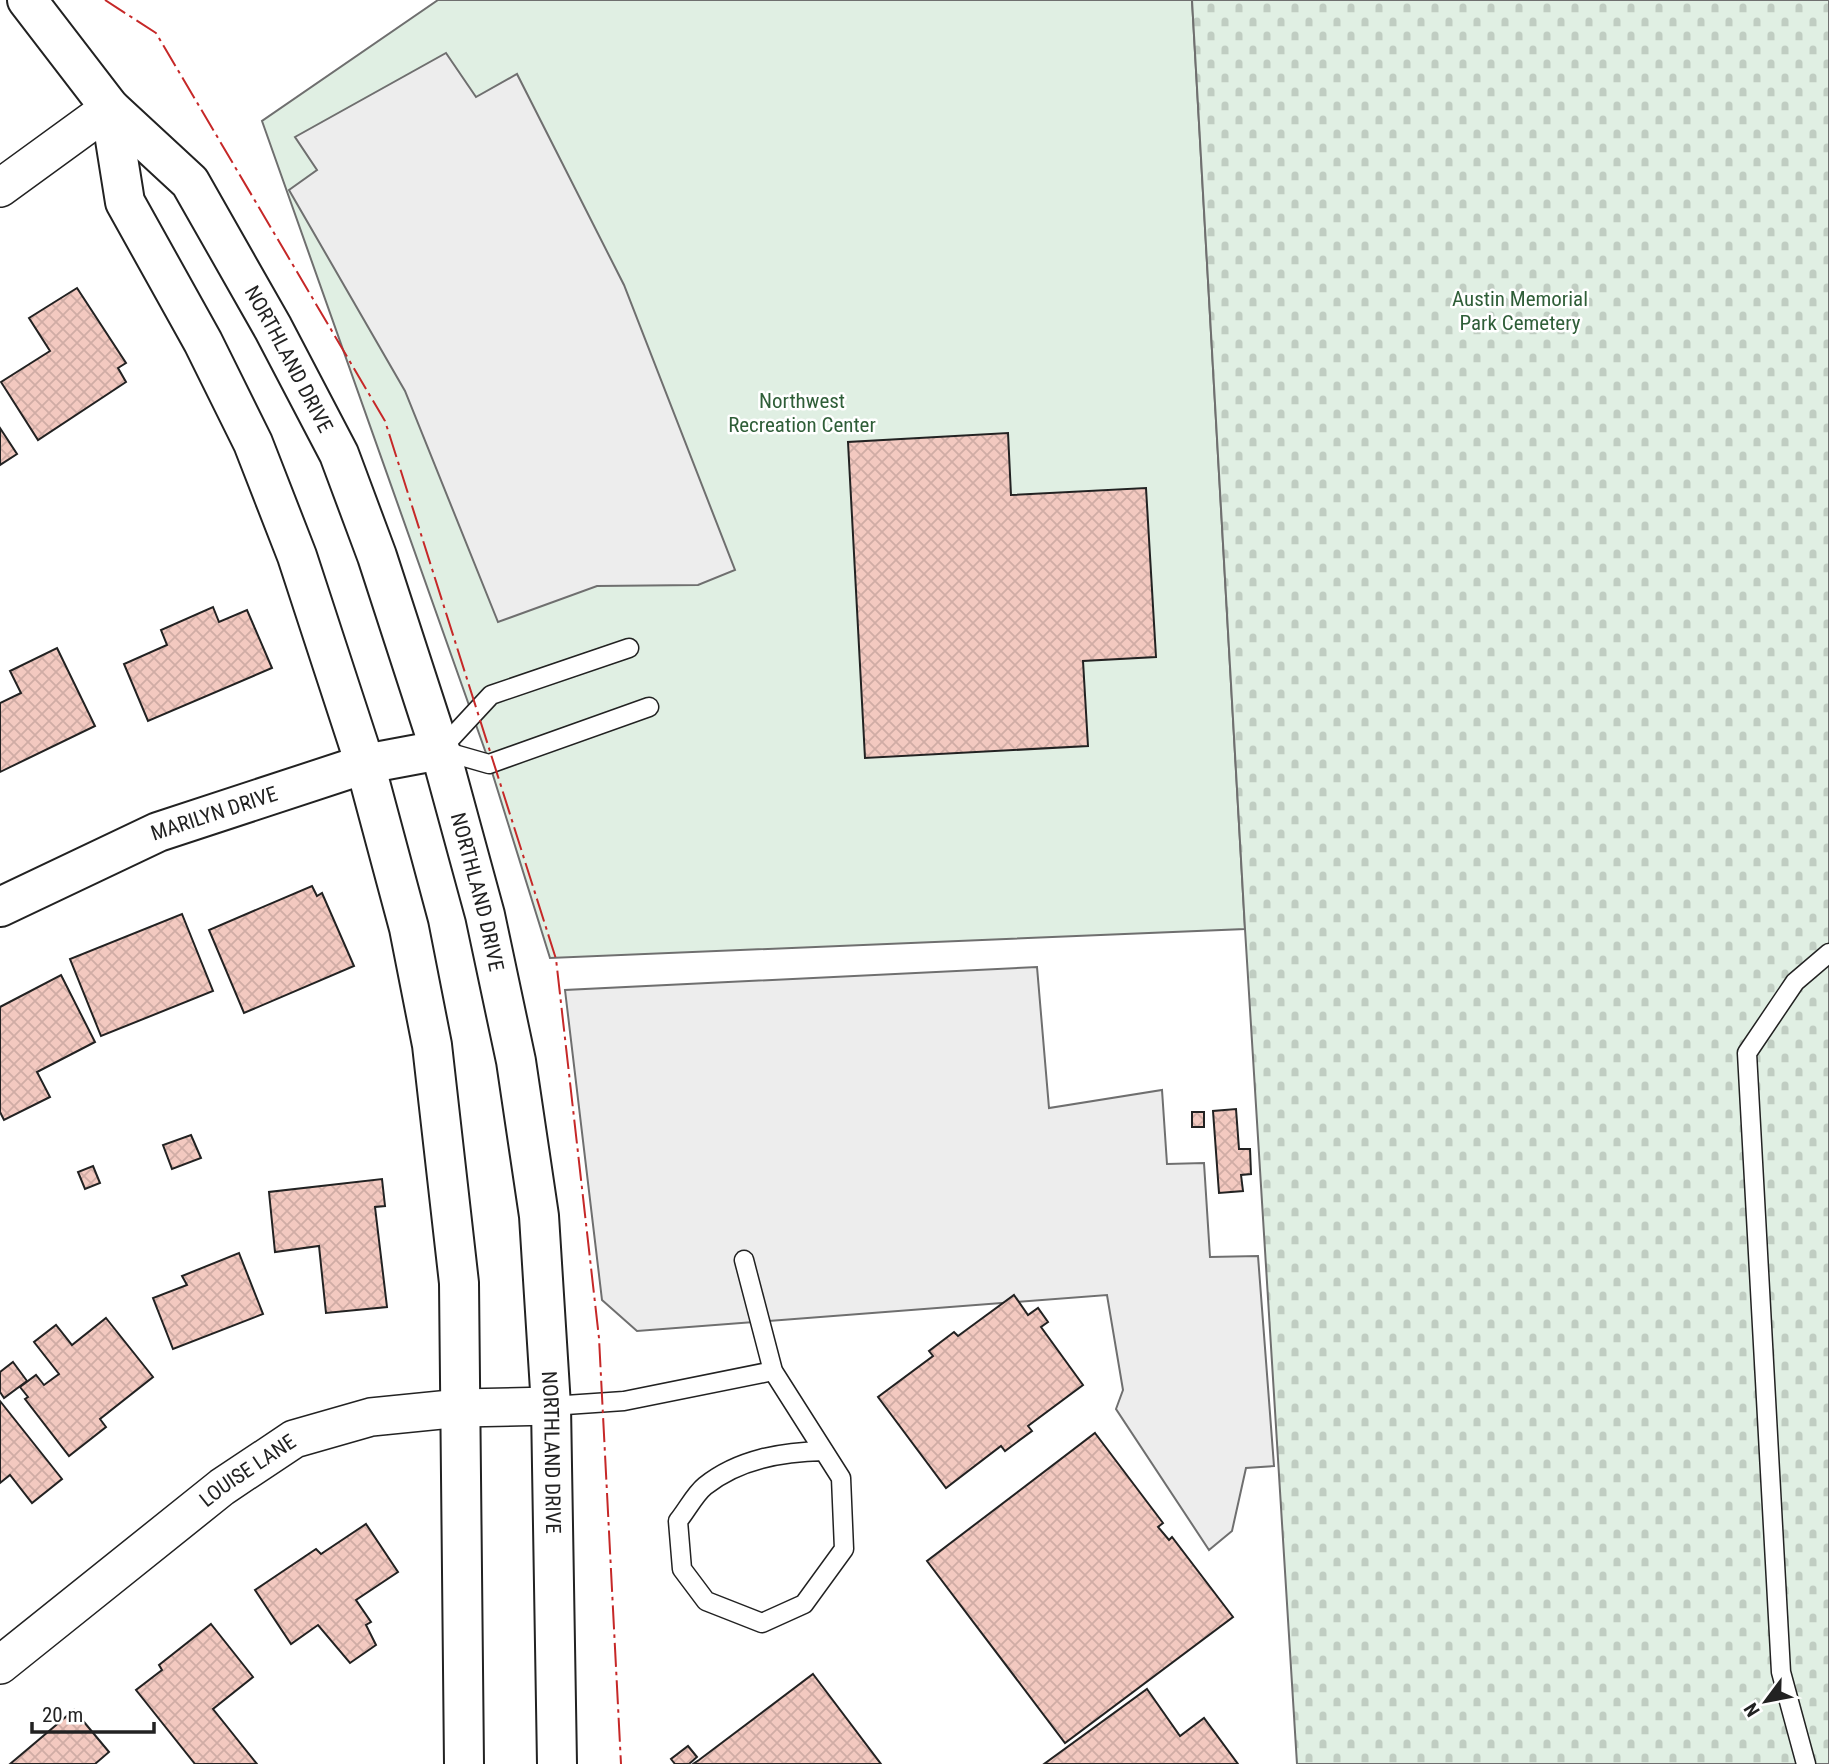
<svg xmlns="http://www.w3.org/2000/svg" width="1829" height="1764" font-family="'Roboto Condensed',sans-serif">
  <style>
    .green { fill: #e0efe3; stroke: #6f6f6f; stroke-width: 2 }
    .cemetery { fill: url(#cemetery-stones); stroke: #6f6f6f; stroke-width: 2 }
    .parking { fill: #ededed; stroke: #6f6f6f; stroke-width: 2 }
    .building { fill: url(#building-cross-hatch); stroke: #222; stroke-width: 2 }
    .lines { fill: none; stroke-linecap: round; stroke-linejoin: round }
    .service-casing { stroke: #222; stroke-width: 21 }
    .minor-casing { stroke: #222; stroke-width: 40 }
    .tertiary-casing { stroke: #222; stroke-width: 42 }
    .primary-casing { stroke: #222; stroke-width: 42 }
    .service { stroke: #fff; stroke-width: 18 }
    .minor { stroke: #fff; stroke-width: 37 }
    .tertiary { stroke: #fff; stroke-width: 38 }
    .primary { stroke: #fff; stroke-width: 38 }
    .power { stroke: #c62828; stroke-width: 2; stroke-dasharray: 24 5 3.5 5; stroke-linecap: butt }
    .labels { text-anchor: middle; dominant-baseline: central; stroke-width: 5; stroke-linejoin: round; paint-order: stroke }
    .park-label { font-size: 21px; fill: #2f5e38; stroke: #fff }
    .street-label { font-size: 21px; fill: #222; stroke: #fff }
  </style>
  <defs>
    <pattern id="cemetery-stones" width="16" height="16" patternUnits="userSpaceOnUse" patternTransform="scale(1.75)"><rect width="16" height="16" fill="#e0efe3"/><path d="M2 7V4a2 2 0 0 1 4 0v3zM10 15v-3a2 2 0 0 1 4 0v3z" fill="#c0cdc2"/></pattern>
    <pattern id="building-cross-hatch" width="8" height="8" patternUnits="userSpaceOnUse" patternTransform="scale(1.75)"><rect width="8" height="8" fill="#f3c9c0"/><path d="M0 0l8 8M0 8l8-8" fill="none" stroke="#d0aca5"/></pattern>
  </defs>
  <rect width="100%" height="100%" fill="#fff"/>
  <polygon class="green" points="438,0 1192,0 1245,929 550,958 487,756 262,121"/>
  <polygon class="cemetery" points="1192,0 1829,0 1829,1764 1297,1764 1245,929"/>
  <g class="parking">
    <polygon points="446,53 476,97 517,74 624,285 735,570 698,585 597,586 498,622 405,391 289,190 317,170 295,137"/>
    <polygon points="1037,967 1049,1108 1162,1090 1167,1164 1204,1163 1210,1257 1258,1256 1274,1466 1246,1468 1232,1531 1209,1550 1116,1409 1123,1390 1107,1295 637,1331 602,1300 565,990"/>
  </g>
  <g class="building">
    <polygon points="77,288 126,363 118,368 126,382 38,440 1,382 50,351 29,318"/>
    <polygon points="0,428 17,454 0,465"/>
    <polygon points="1008,433 1011,495 1146,488 1156,657 1083,661 1088,746 865,758 848,442"/>
    <polygon points="213,607 219,622 247,610 272,668 148,721 124,664 167,645 161,630"/>
    <polygon points="57,648 95,726 0,772 0,703 21,693 10,671"/>
    <polygon points="312,886 317,896 322,893 354,966 244,1013 209,930"/>
    <polygon points="182,914 213,991 101,1036 70,959"/>
    <polygon points="61,975 95,1042 37,1072 50,1097 4,1120 0,1112 0,1007"/>
    <polygon points="1236,1109 1239,1149 1250,1149 1251,1174 1241,1175 1243,1191 1219,1193 1213,1111"/>
    <rect x="1192" y="1112" width="12" height="15"/>
    <polygon points="191,1135 201,1158 172,1169 163,1145"/>
    <polygon points="93,1166 100,1183 85,1189 78,1172"/>
    <polygon points="382,1179 385,1206 375,1207 387,1307 326,1313 319,1246 275,1252 269,1192"/>
    <polygon points="239,1253 263,1314 173,1349 153,1298 187,1285 182,1276"/>
    <polygon points="1014,1295 1028,1315 1038,1308 1048,1322 1041,1327 1083,1385 1028,1426 1032,1431 1005,1451 1001,1446 946,1488 878,1397 933,1356 929,1351 954,1332 958,1336"/>
    <polygon points="106,1318 153,1377 100,1419 106,1427 69,1456 25,1399 28,1397 20,1387 36,1375 44,1385 59,1374 34,1342 56,1325 72,1345"/>
    <polygon points="13,1362 27,1381 4,1398 0,1392 0,1372"/>
    <polygon points="0,1401 62,1479 32,1503 10,1475 0,1483"/>
    <polygon points="1095,1433 1163,1523 1158,1527 1169,1540 1172,1537 1233,1617 1065,1743 927,1561"/>
    <polygon points="366,1524 398,1572 356,1600 371,1622 366,1625 376,1645 350,1663 318,1625 291,1644 255,1590 316,1549 321,1554"/>
    <polygon points="211,1624 253,1677 213,1709 257,1764 195,1764 136,1690 162,1670 159,1665"/>
    <polygon points="813,1674 881,1764 693,1764 699,1760"/>
    <polygon points="1147,1689 1180,1736 1204,1718 1238,1764 1044,1764"/>
    <polygon points="74,1710 109,1752 95,1764 10,1764"/>
    <polygon points="688,1746 697,1757 689,1764 675,1764 671,1759"/>
  </g>
  <g class="lines">
    <g class="service-casing">
      <g id="service">
        <polyline points="629,648 491,695 440,750 489,764 649,707"/>
        <path d="M744 1260 773 1371 841 1478 844 1549 804 1604 762 1623 706 1601 682 1569 678 1521C687 1510 695 1494 705 1486 739 1459 782 1452 824 1451"/>
        <polyline points="551,1406 624,1401 773,1371"/>
        <polyline points="1806,1764 1781,1672 1747,1053 1795,982 1829,953"/>
      </g>
    </g>
    <g class="minor-casing">
      <g id="minor">
        <polyline points="0,188 110,108"/>
        <path id="s1" d="M0 1665 222 1487 294 1439 371 1417 461 1408 551 1406"/>
      </g>
    </g>
    <g class="tertiary-casing">
      <g id="tertiary">
        <path id="s2" d="M0 907 158 832 365 764 440 750"/>
      </g>
    </g>
    <g class="primary-casing">
      <g id="primary">
        <path id="s3" d="M27 0 110 108 190 182 273 328 339 454 377 556 440 750 485 915 516 1061 539 1216 551 1406 557 1764"/>
        <polyline points="110,108 125,202 203,342 253,443 297,556 365,764 409,928 432,1045 459,1283 464,1764"/>
      </g>
    </g>
    <use href="#service" class="service"/>
    <use href="#minor" class="minor"/>
    <use href="#tertiary" class="tertiary"/>
    <use href="#primary" class="primary"/>
    <polyline class="power" points="105,0 156,33 385,421 556,959 599,1338 621,1764"/>
  </g>
  <g class="labels">
    <g class="park-label">
      <text x="1520" y="299">Austin Memorial<tspan x="1520" dy="24">Park Cemetery</tspan></text>
      <text x="802" y="401">Northwest<tspan x="802" dy="24">Recreation Center</tspan></text>
    </g>
    <g class="street-label">
      <text stroke="none"><textPath href="#s3" startOffset="448">NORTHLAND DRIVE</textPath></text>
      <text stroke="none"><textPath href="#s2" startOffset="234">MARILYN DRIVE</textPath></text>
      <text stroke="none"><textPath href="#s3" startOffset="1015">NORTHLAND DRIVE</textPath></text>
      <text stroke="none"><textPath href="#s3" startOffset="1582">NORTHLAND DRIVE</textPath></text>
      <text stroke="none"><textPath href="#s1" startOffset="315">LOUISE LANE</textPath></text>
    </g>
  </g>
  <g transform="translate(1766 1701) rotate(238)" stroke="#ffffff" stroke-width="5" paint-order="stroke">
  <path d="M0-5L12 26L0 18L-12 26Z" fill="#222222"/>
  <text y="-10" font-size="19" font-weight="bold" text-anchor="middle" fill="#222222">N</text>
  </g>
  <path d="M32 1722v10h122v-10" fill="none" stroke="#222222" stroke-width="3.5"/>
  <text x="42" y="1722" font-size="21" fill="#222222" stroke="#ffffff" stroke-width="5" paint-order="stroke">20 m</text>
</svg>
